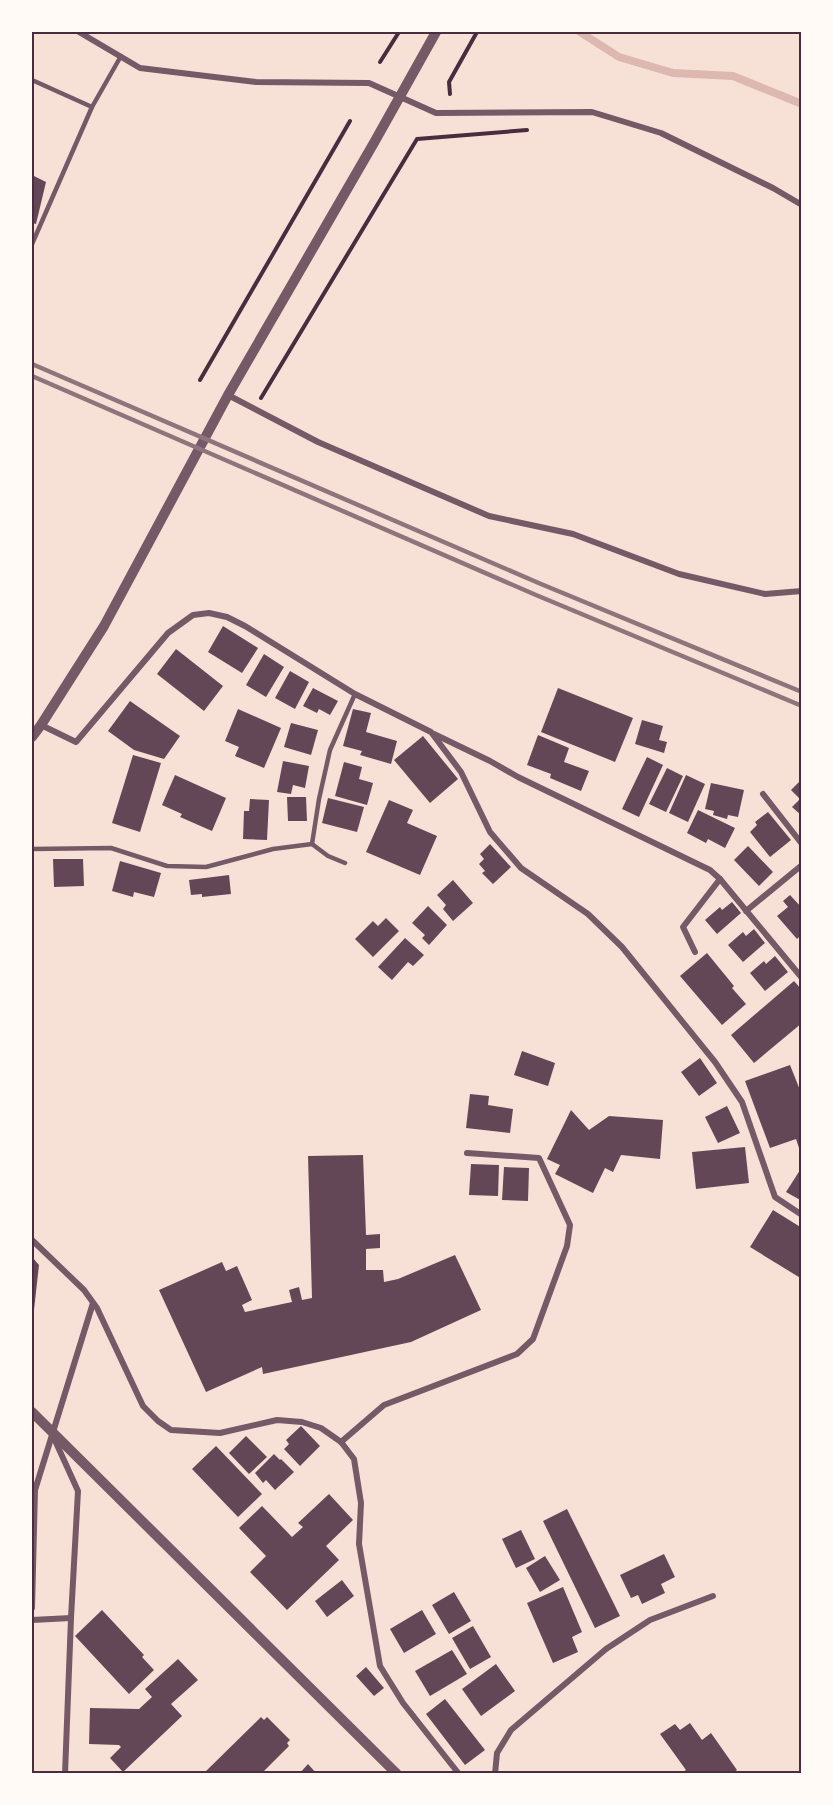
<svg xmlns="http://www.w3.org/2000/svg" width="833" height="1805" font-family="'Source Sans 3',sans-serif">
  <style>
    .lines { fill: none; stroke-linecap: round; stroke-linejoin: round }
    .stream { stroke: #dcb8b0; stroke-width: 8 }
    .building { fill: #644757 }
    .path { stroke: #4a2c40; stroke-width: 4 }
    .service { stroke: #755966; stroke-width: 4.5 }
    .minor { stroke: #755966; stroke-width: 6 }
    .tertiary { stroke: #755966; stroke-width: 10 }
    .rail { stroke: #8f747c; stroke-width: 4.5 }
    .neatline { fill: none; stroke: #4a2c40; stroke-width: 2 }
  </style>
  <rect width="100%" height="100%" fill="#f7e1d7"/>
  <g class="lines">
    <polyline class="stream" points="580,32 619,57 673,73 733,76 802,104"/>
  </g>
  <g class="building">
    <polygon points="32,175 46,182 36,224 32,223"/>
    <polygon points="223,626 258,648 242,673 208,652"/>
    <polygon points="176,649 223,686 204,711 157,674"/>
    <polygon points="264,654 284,667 266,697 246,685"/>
    <polygon points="290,671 309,682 295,709 275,698"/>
    <polygon points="313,688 338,701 330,715 319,709 317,713 303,706"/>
    <polygon points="558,688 633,718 615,762 541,732"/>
    <polygon points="130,701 180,736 164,759 134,750 108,731"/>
    <polygon points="238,709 281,728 264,768 235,756 239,747 225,741"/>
    <polygon points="353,709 371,713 366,732 397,741 391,764 360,755 362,751 343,746"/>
    <polygon points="642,720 663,726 659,740 667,742 664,753 635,744"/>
    <polygon points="291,723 318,730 311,755 284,747"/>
    <polygon points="538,735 569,748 564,762 589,771 581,791 550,778 551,774 527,765"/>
    <polygon points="423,736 458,779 430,803 394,760"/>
    <polygon points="133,755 161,763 140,832 112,823"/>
    <polygon points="647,757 663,765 639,817 622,809"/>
    <polygon points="283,761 309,766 305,788 293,785 291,794 277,792"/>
    <polygon points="344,762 362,767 359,779 373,783 367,805 335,796"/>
    <polygon points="667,768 683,776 666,812 649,804"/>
    <polygon points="175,775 226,798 212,831 180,817 182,814 162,805"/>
    <polygon points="686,775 705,784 688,822 669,813"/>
    <polygon points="799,782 802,784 802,816 792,807 800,799 791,790"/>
    <polygon points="711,783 744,790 738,817 728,815 727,819 713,815 714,811 705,809"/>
    <polygon points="287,797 306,797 307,821 288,821"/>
    <polygon points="328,798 364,807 357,832 322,823"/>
    <polygon points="250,799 269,800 267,840 243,839 244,811 249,811"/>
    <polygon points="389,800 413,810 407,823 437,836 420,875 366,852"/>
    <polygon points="698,810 735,828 725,848 708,839 706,843 687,833"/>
    <polygon points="768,812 791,840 770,857 750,832 757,825 755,822"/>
    <polygon points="490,844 511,867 493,884 482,873 485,871 479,864 484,859 480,854"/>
    <polygon points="748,846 773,872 759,886 734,860"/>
    <polygon points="53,859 83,859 84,886 54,887"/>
    <polygon points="120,861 161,873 154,897 134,892 133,897 112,891"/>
    <polygon points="229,875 231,894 202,897 202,894 191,895 189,880"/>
    <polygon points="453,880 473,903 453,921 443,909 446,905 437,895"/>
    <polygon points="790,895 802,908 802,934 797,939 777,916 788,907 783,901"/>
    <polygon points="732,902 741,913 717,934 705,920 720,907 722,910"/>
    <polygon points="428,906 447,925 429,945 422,938 425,935 412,923"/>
    <polygon points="386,918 399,931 373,957 355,939 373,921 378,926"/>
    <polygon points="754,929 765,943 743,962 728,945 743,932 746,936"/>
    <polygon points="405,938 424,955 413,966 408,962 392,980 378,967"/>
    <polygon points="707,953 734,986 732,988 746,1004 722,1025 680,976"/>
    <polygon points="775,956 788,972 765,991 750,973 764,961 766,964"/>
    <polygon points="794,981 802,990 802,1023 754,1063 731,1035"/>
    <polygon points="522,1051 555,1063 548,1086 514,1075"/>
    <polygon points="700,1058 717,1083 699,1096 681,1072"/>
    <polygon points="790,1065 802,1095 802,1147 799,1148 796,1139 770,1148 745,1081"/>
    <polygon points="470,1094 489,1096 488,1105 513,1109 510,1133 466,1128"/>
    <polygon points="727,1106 740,1133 718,1143 705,1117"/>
    <polygon points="571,1110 589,1130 609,1116 663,1120 660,1159 621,1155 613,1172 605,1168 593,1193 555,1174 560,1165 547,1159"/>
    <polygon points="745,1147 749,1183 696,1189 692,1152"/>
    <polygon points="363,1155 366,1235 380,1234 380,1248 366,1249 366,1270 383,1270 384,1282 398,1279 455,1255 481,1310 411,1342 263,1374 262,1367 206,1392 159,1290 222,1262 226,1271 237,1266 252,1300 242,1305 245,1312 292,1302 289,1290 299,1287 302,1300 312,1298 308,1156"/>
    <polygon points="471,1164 499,1165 498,1196 469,1195"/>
    <polygon points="504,1167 529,1168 528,1201 502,1200"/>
    <polygon points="802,1167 802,1201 786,1192"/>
    <polygon points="773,1210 802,1228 802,1279 750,1247"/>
    <polygon points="32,1257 39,1265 33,1319 32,1319"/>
    <polygon points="301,1426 320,1446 300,1466 284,1449 289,1444 286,1440"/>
    <polygon points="246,1436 267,1457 249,1474 229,1453"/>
    <polygon points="216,1446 262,1494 238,1517 192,1469"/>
    <polygon points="274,1454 280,1460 281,1459 294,1472 275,1490 266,1480 263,1483 255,1473"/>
    <polygon points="329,1494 353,1520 326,1546 339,1560 287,1610 250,1572 266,1556 239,1528 262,1506 292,1537 303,1527 298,1523"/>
    <polygon points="567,1509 620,1616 595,1628 543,1521"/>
    <polygon points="521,1530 535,1559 516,1568 502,1539"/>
    <polygon points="664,1554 675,1577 661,1584 665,1593 642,1604 638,1595 631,1598 620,1575"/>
    <polygon points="545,1556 560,1580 540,1592 526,1568"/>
    <polygon points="342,1580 354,1596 327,1617 315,1601"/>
    <polygon points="563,1587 582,1632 572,1637 578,1652 553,1663 527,1603"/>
    <polygon points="454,1592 471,1621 449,1634 432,1605"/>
    <polygon points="102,1610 144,1655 142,1657 154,1670 129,1694 75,1636"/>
    <polygon points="422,1610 436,1634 404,1653 390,1629"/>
    <polygon points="473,1626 491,1657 470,1669 452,1638"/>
    <polygon points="452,1650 467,1674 430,1696 415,1671"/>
    <polygon points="178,1659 198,1680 171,1704 182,1716 123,1772 110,1758 121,1747 119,1745 89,1744 90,1708 139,1709 152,1697 145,1689"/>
    <polygon points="496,1664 515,1691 481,1716 462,1689"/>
    <polygon points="366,1667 384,1688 374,1696 356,1676"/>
    <polygon points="445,1699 485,1750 465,1765 426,1714"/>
    <polygon points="261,1717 264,1720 267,1717 290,1740 287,1743 289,1746 261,1774 203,1774"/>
    <polygon points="690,1723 702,1740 711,1733 737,1770 732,1774 684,1774 683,1772 686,1770 660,1734 675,1724 680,1730"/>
    <polygon points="308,1764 317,1774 299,1774"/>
  </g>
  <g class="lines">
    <g class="path">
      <polyline points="380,62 399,32"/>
      <polyline points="450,94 449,82 477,32"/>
      <polyline points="200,380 350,121"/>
      <polyline points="261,398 417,139 527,130"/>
    </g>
    <g class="service">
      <polyline points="32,80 92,107"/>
      <polyline points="32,244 92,107 121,56"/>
      <polyline points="312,844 319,799 330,750 355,694"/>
      <polyline points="32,849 111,848 167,866 206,867 273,849 312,844 328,856 345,863"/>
    </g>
    <g class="minor">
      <polyline points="79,32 140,68 256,82 369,83 436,113 592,112 661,133 773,188 802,205"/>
      <polyline points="228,395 318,442 489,516 573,534 679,574 765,594 802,591"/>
      <polyline points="41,725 76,742 168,633 193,615 209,613 227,617 245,626 355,694 431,732 461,772 490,832 521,868 588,914 622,947 715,1062 742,1102 775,1197 802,1215"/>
      <polyline points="434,734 490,761 518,777 710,870 720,879 802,978"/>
      <polyline points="763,794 802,844"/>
      <polyline points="746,911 802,865"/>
      <polyline points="695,952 683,927 720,879"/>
      <polyline points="32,1240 84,1290 97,1308 143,1406 158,1421 171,1430 220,1433 277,1420 302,1422 321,1428 341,1442 354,1459 361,1503 359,1544 380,1666 403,1703 459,1774"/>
      <polyline points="53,1436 78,1491 71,1618 65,1774"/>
      <polyline points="341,1442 384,1405 517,1354 533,1339 567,1246 570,1225 539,1158 467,1153"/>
      <polyline points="32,1608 35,1490 93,1303"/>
      <polyline points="32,1620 71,1618"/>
      <polyline points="495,1774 497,1753 511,1730 606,1649 650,1620 713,1596"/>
    </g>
    <g class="tertiary">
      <polyline points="32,737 41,725 104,626 228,395 375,141 436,32"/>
      <polyline points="32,1412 397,1774"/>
    </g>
    <g class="rail">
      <polyline points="32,364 541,584 802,692"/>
      <polyline points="32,376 536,595 802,706"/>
    </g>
  </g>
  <rect width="833" height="1805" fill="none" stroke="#fffaf5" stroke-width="66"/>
  <rect x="33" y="33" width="767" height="1739" class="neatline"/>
</svg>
